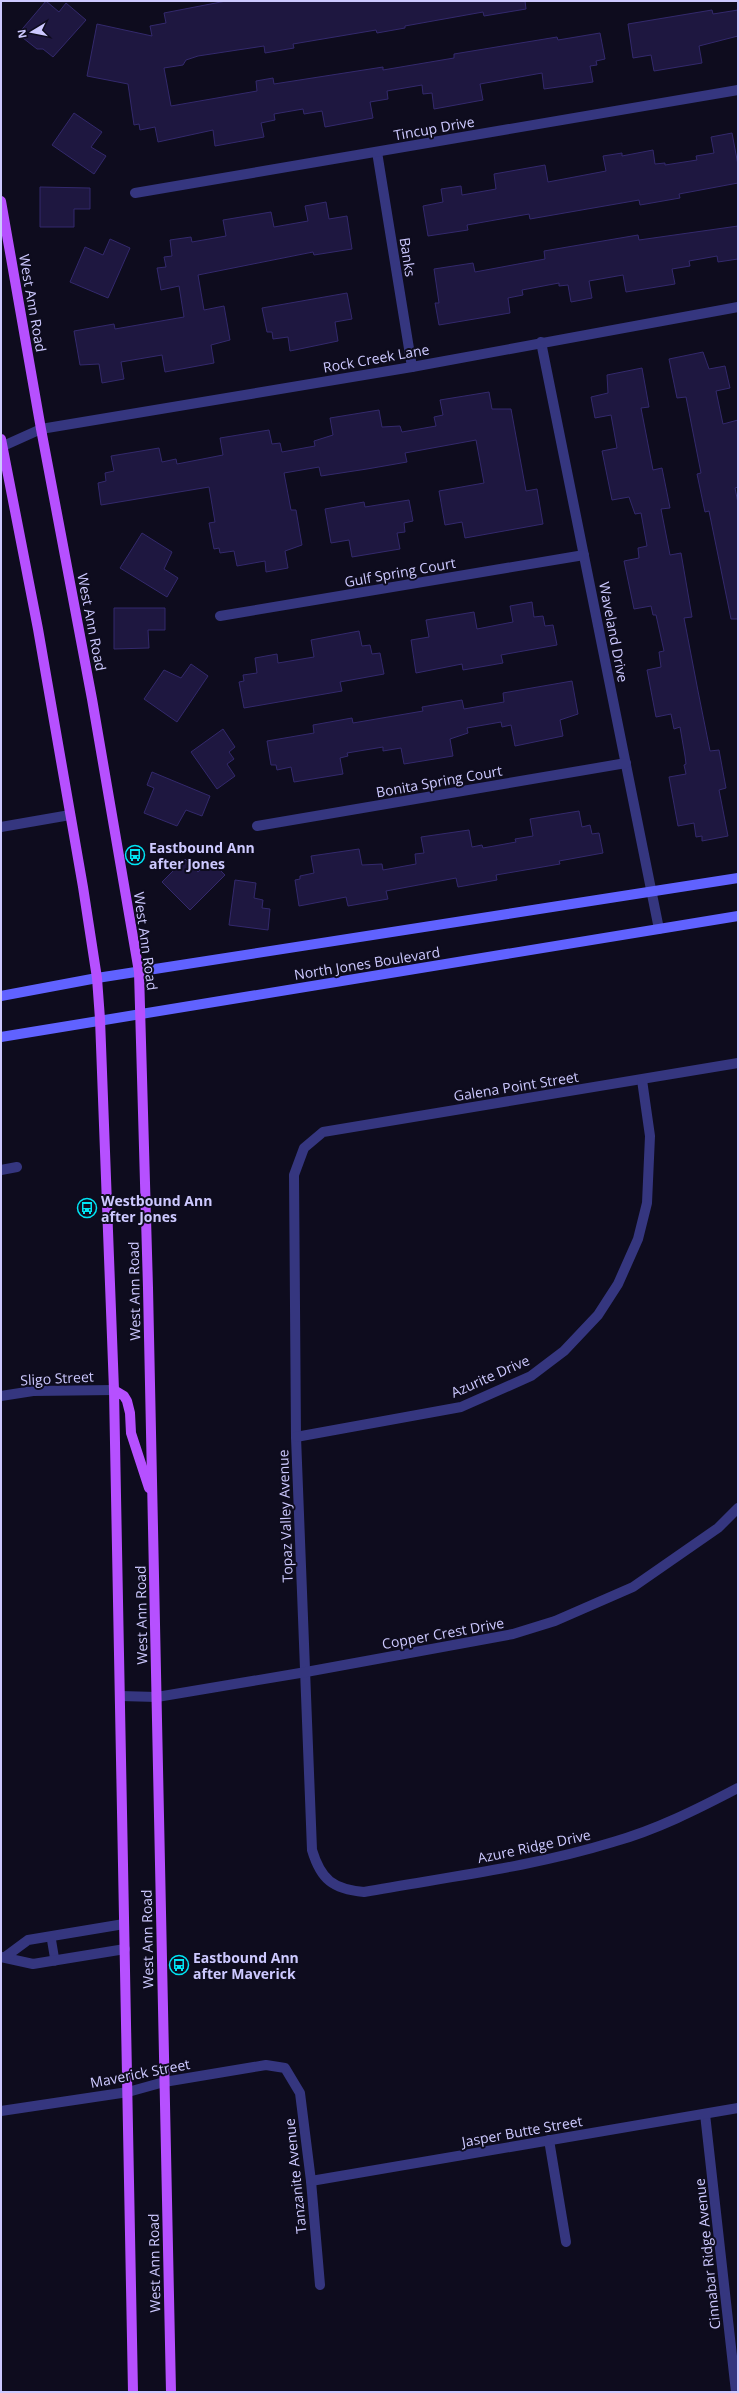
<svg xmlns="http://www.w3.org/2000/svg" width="739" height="2393" font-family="'Open Sans',sans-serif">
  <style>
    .building { fill: #1e1740; stroke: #33296c }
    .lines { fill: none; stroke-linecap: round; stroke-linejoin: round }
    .lane { stroke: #35367f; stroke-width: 9 }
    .street { stroke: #35367f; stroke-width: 10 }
    .secondary { stroke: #6062ff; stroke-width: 10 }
    .primary { stroke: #b650ff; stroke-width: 10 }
    .labels { text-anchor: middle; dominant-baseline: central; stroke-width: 4; stroke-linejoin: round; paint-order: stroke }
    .street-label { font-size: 14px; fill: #cdc9ff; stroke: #0e0c1e }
    .poi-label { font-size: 14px; font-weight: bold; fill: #cdc9ff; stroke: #0e0c1e; text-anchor: start }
  </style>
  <rect width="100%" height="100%" fill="#0e0c1e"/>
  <g class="building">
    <polygon points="46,1 59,12 66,3 86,20 53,57 43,49 37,49 18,34"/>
    <polygon points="226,1 525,1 526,9 484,16 483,12 405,26 405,28 377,33 376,30 293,44 294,48 265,53 264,46 198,56 186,60 183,65 164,68 171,106 257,91 256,81 273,78 274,84 383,67 383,70 454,58 454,54 557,37 558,40 600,33 605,59 596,61 597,65 590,66 593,82 544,89 542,73 480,84 483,100 434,109 432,93 423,94 422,85 387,91 388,99 370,102 373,118 325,127 322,111 304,114 303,109 274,114 275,120 261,123 264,137 215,146 213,130 158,142 155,127 140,130 139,124 134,125 128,84 87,76 97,24 152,36 150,26 166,23 164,13"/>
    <polygon points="712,10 713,14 738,10 738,36 699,46 702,63 654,71 651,55 633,58 628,24"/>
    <polygon points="74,113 102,132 91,147 106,156 94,174 52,145"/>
    <polygon points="732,133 738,165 738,183 679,194 680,198 640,205 639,200 530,219 529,214 467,225 468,230 428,236 423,206 443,202 441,189 461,186 462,195 496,189 494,174 545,165 548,182 606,171 603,156 622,153 622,156 653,150 655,164 665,163 665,165 697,160 696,156 714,153 711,137"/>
    <polygon points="40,187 90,188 90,209 74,209 74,227 40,227"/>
    <polygon points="326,202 329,219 347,216 352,249 314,255 313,252 198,275 204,310 224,306 230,340 211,345 214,363 165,372 162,355 121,362 124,379 102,383 99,364 80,365 74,331 114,324 115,329 184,317 179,286 161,290 157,268 166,267 164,257 172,256 170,240 191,237 192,242 226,236 223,220 271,212 274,227 308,221 305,206"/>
    <polygon points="738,226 738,259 718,262 717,256 689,261 690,266 672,269 675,284 626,292 623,275 589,281 592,298 571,302 568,285 559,286 559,283 522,290 523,295 508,298 510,313 439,325 435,303 439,303 434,269 473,263 475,272 545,259 544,251 638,235 639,240"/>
    <polygon points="110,239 130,248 108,298 70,282 85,247 103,255"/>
    <polygon points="347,293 352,319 335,322 338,341 290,351 288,337 273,339 272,332 267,332 262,308"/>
    <polygon points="703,352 709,369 725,366 730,388 716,391 723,424 738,420 738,487 735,488 738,503 738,619 731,619 709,511 705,512 697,474 701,473 686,397 677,398 669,359"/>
    <polygon points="642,368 649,407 641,408 653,470 662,468 670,508 661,509 670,555 681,553 692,617 684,618 698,691 710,751 719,750 726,788 719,790 728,836 702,841 702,836 696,837 694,823 678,826 669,777 686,774 684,765 686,764 685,756 680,727 674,729 671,714 656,717 647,670 661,667 659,652 664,651 656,615 653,615 651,606 634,609 624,561 639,558 638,548 647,546 641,513 635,514 629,497 612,500 602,451 617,448 611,415 595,418 591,397 608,393 607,375"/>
    <polygon points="489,392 492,409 511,409 526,491 537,489 543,524 465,538 462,522 445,525 439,491 484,483 476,440 405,453 407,462 367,469 321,476 319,467 284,473 291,510 296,510 302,545 285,551 288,568 266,572 265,561 237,566 234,551 220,553 219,548 214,549 209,523 215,522 209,487 101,505 98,483 106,481 105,473 114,471 111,456 159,448 162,462 176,459 177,464 223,455 220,438 269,430 272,444 280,443 282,452 315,446 314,441 333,435 330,418 379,410 382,427 400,426 402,432 436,426 434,417 443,415 440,400"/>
    <polygon points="409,500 413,521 404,523 405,532 397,533 400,549 352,557 349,540 331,543 325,509 364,502 365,507"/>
    <polygon points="142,533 172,552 164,569 178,578 167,597 120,568"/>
    <polygon points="532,602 534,617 543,616 545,626 553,625 557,645 501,655 503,663 463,670 462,664 416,673 411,640 429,637 426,620 474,612 477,629 513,622 510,606"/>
    <polygon points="114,608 165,608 165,630 148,630 149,648 114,649"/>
    <polygon points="359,631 362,646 370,645 372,654 380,653 384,674 340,682 342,691 244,708 239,682 244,681 243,675 257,673 255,658 277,654 278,663 314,657 311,640"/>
    <polygon points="191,664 208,676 177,722 144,699 164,670 181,678"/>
    <polygon points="572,681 578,714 560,720 563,736 515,746 511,725 502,727 501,722 467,728 468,733 450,739 453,756 404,764 401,748 383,751 383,747 347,753 348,756 340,758 343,774 294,782 291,767 277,770 276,765 271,765 267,741 314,733 313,725 352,718 353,723 423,711 422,707 462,700 464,709 504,702 503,693"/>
    <polygon points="223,729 235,747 229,752 234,759 227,764 235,776 217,789 191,752"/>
    <polygon points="152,772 210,796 202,816 186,810 177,826 144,813 154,788 147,785"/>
    <polygon points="579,811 582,827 590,825 592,834 599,833 603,853 559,861 560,864 496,875 497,880 458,887 456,878 386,891 388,899 348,906 346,897 299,906 295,880 300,879 300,876 314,873 311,856 359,849 362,865 382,864 383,870 416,864 415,854 424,853 421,837 469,830 472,847 482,845 483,848 516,842 515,839 533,836 530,819"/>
    <polygon points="185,859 198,872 210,860 225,875 190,910 162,882"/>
    <polygon points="235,880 256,883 254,898 263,900 262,908 270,909 268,930 229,925"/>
  </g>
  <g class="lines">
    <polyline class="lane" points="51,1937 55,1961"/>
    <g class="street">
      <polyline points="377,152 412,367"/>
      <polyline points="135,193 738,90"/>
      <polyline points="541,342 659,929"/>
      <polyline points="1,447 41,429 412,367 738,307"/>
      <polyline points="220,616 584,555"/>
      <polyline points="257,826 626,763"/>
      <polyline points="1,827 70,815"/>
      <path d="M738 1063 323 1132 304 1148 294 1175 296 1437 312 1850C321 1880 333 1889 364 1892 447 1877 532 1867 613 1842 656 1830 698 1809 738 1788"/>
      <polyline points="1,1170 17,1167"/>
      <polyline points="1,1396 33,1391 114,1390"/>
      <polyline points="296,1437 461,1407 531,1376 564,1351 598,1315 618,1284 638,1239 647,1203 650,1136 642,1080"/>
      <polyline points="120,1696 157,1697 306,1672 513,1634 555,1621 633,1587 718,1528 738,1508"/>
      <polyline points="1,1957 33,1964 125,1949"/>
      <polyline points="5,1957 28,1940 124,1924"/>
      <polyline points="1,2111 128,2092 164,2082 266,2065 285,2068 300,2093 311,2181 320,2285"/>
      <polyline points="705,2114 736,2392"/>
      <polyline points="549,2140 566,2242"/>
      <polyline points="311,2181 738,2108"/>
    </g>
    <g class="secondary">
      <polyline points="1,996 97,978 738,878"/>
      <polyline points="1,1037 738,916"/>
    </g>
    <g class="primary">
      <polyline points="1,201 41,429 92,699 139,972 148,1288 171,2392"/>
      <polyline points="1,439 38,629 83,887 97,978 100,1019 114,1390 133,2392"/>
      <polyline points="114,1390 124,1396 127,1401 130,1413 131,1433 149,1488"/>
    </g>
  </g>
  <defs>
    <g id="bus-ring" transform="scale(1)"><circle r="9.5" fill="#0e0c1e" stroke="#00e5f4" stroke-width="1.5"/><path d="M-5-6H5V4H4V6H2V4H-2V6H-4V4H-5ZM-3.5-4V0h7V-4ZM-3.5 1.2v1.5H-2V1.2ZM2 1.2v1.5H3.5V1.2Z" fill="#00e5f4"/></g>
  </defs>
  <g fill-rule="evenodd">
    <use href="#bus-ring" x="135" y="855"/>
    <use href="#bus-ring" x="87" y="1208"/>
    <use href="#bus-ring" x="179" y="1965"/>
  </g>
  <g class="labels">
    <g class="street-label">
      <text transform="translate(434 128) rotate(-10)">Tincup Drive</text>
      <text transform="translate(408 257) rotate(81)">Banks</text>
      <text transform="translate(33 303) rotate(80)">West Ann Road</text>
      <text transform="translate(376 358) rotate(-10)">Rock Creek Lane</text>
      <text transform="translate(400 572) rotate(-10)">Gulf Spring Court</text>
      <text transform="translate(92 622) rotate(79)">West Ann Road</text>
      <text transform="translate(614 632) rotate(79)">Waveland Drive</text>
      <text transform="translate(439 781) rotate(-10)">Bonita Spring Court</text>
      <text transform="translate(146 941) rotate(82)">West Ann Road</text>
      <text transform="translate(367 963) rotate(-9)">North Jones Boulevard</text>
      <text transform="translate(516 1086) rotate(-9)">Galena Point Street</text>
      <text transform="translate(134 1291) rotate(-91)">West Ann Road</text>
      <text transform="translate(490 1376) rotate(-24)">Azurite Drive</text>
      <text transform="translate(57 1378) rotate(-3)">Sligo Street</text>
      <text transform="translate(285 1516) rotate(-92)">Topaz Valley Avenue</text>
      <text transform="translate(141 1615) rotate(-91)">West Ann Road</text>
      <text transform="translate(443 1633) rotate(-10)">Copper Crest Drive</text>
      <text transform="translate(534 1846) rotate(-12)">Azure Ridge Drive</text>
      <text transform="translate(147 1939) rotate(-91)">West Ann Road</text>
      <text transform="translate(140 2073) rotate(-11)">Maverick Street</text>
      <text transform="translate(522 2131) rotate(-10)">Jasper Butte Street</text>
      <text transform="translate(295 2176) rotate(-96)">Tanzanite Avenue</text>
      <text transform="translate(707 2254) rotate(-96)">Cinnabar Ridge Avenue</text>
      <text transform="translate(154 2263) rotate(-91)">West Ann Road</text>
    </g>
    <g class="poi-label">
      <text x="149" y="847">Eastbound Ann<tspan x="149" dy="16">after Jones</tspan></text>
      <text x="101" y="1200">Westbound Ann<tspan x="101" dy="16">after Jones</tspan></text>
      <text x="193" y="1957">Eastbound Ann<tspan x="193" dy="16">after Maverick</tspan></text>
    </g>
  </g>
  <rect width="739" height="2393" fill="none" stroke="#cdc9ff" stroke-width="4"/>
  <g transform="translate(32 32) rotate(260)" stroke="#0e0c1e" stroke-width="3" paint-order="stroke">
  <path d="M0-3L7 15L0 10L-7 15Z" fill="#cdc9ff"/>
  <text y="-6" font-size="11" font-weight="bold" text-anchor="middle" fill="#cdc9ff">N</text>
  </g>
</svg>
